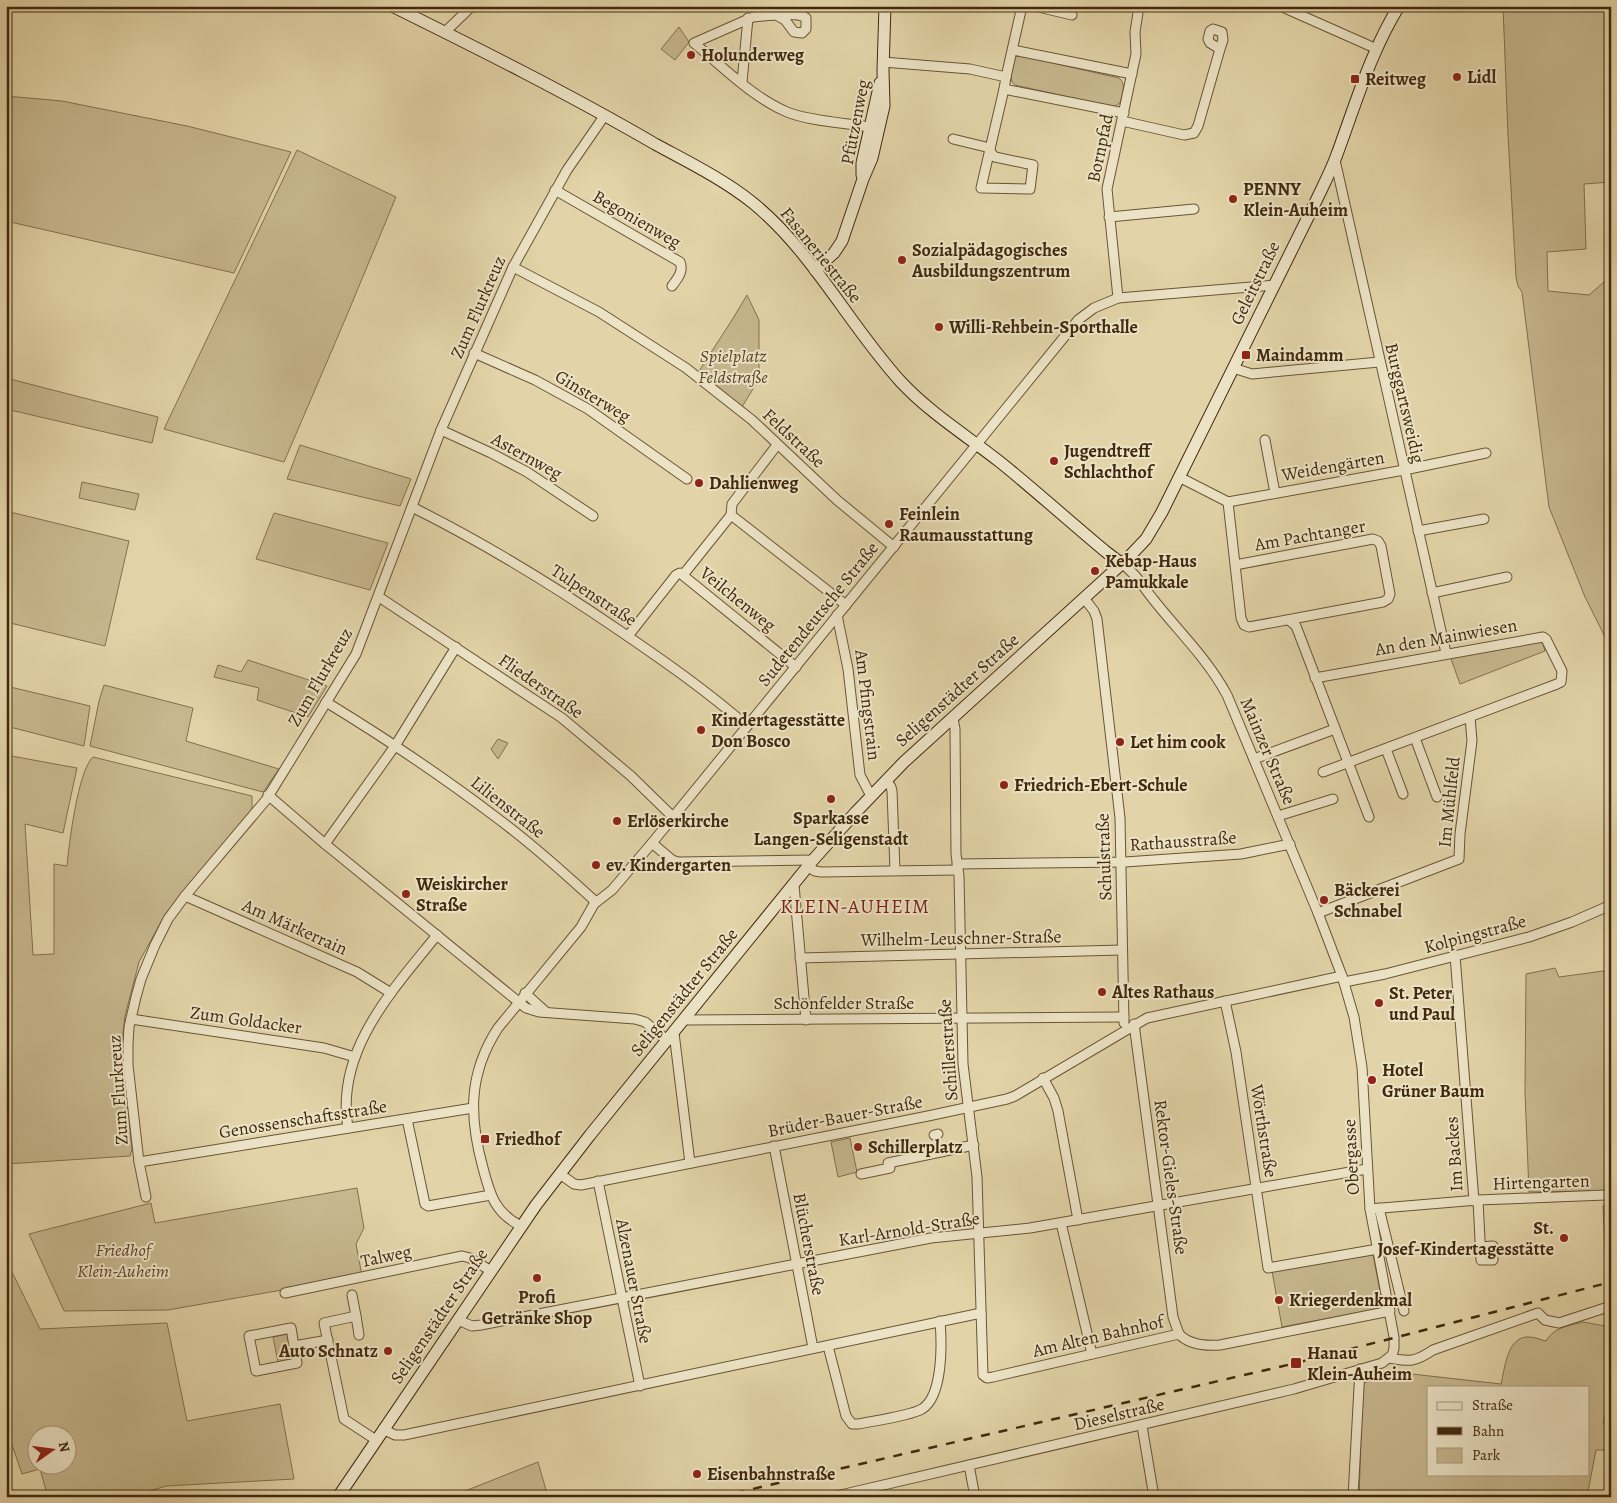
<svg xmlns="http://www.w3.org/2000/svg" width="1617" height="1503" font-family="Alegreya,serif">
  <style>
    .green { fill: #c7b78e; stroke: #84704e; fill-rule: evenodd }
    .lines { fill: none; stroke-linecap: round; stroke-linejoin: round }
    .street-casing { stroke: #6a5434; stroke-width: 11 }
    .secondary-casing { stroke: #42290e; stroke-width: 13 }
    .street { stroke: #ece3c6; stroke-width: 9 }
    .secondary { stroke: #ece3c6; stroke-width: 11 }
    .rail { stroke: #42290e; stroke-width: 2.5; stroke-dasharray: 9 9; stroke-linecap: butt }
    .poi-dot { fill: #8f2418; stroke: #ece3c6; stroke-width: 2 }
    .labels { text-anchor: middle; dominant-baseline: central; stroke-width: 4; stroke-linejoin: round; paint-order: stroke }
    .poi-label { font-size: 18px; font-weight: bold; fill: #42290e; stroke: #ece3c6; text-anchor: start }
    .street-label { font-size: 18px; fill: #42290e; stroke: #ece3c6 }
    .park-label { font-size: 18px; font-style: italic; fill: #5d4528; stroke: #ece3c6 }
    .quarter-label { font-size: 20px; letter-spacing: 1px; fill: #7a1f14; stroke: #ece3c6 }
  </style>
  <rect width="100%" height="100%" fill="#e2d4a8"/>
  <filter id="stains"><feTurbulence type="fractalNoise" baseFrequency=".004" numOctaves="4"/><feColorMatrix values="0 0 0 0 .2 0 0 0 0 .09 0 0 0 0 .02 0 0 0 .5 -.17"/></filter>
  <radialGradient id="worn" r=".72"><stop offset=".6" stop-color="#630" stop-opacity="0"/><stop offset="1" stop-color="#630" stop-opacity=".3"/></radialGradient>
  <g class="green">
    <polygon points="1503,6 1611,6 1611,182 1584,184 1586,249 1547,252 1548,291 1589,295 1611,276 1611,649 1585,597 1549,507 1522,292 1518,286 1516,277 1508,135"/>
    <polygon points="679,27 689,42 675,60 661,49"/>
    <path d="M1017 56H1022L1119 78C1127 84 1122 95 1120 103L1113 107 1015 85 1012 82C1010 75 1012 62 1017 56Z"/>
    <polygon points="6,96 62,101 187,126 291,152 234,273 6,221"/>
    <polygon points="297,150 396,197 347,315 284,462 164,429"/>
    <polygon points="747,295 759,320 759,379 742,407 699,371 732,320"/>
    <polygon points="6,378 158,417 152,443 6,409"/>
    <polygon points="300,445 411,479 400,506 287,479"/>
    <polygon points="82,482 139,494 135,510 79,498"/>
    <polygon points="6,511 129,541 105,646 6,622"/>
    <polygon points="274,513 388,543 370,590 256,559"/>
    <polygon points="1541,638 1545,651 1460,684 1450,656"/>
    <polygon points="248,660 327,686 308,717 257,700 259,688 214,677 218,665 241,672"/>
    <polygon points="104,685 193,708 186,741 279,769 263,792 90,746 99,701"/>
    <polygon points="6,686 90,706 84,746 6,726"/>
    <polygon points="498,739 508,743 498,759 491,749"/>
    <path d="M6 755 77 768 63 833 25 824 33 955 54 954V864L67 866C69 844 78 770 93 757L252 796V812L166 913 139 962 125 1016 120 1061H123L132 1149 130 1156 6 1164Z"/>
    <polygon points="1555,968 1559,977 1611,970 1611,1267 1606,1268 1603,1206 1607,1205 1606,1191 1529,1192 1525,1092 1526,974"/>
    <polygon points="850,1138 857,1172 838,1177 831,1142"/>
    <polygon points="357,1188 364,1228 356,1244 362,1276 168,1310 64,1311 29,1234 151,1203 155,1223"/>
    <polygon points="1373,1254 1383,1308 1282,1327 1272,1271"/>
    <path d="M6 1270H11L40 1329 167 1323 187 1421 280 1404 294 1479 166 1486 130 1497H48L40 1469 22 1474 6 1427ZM38 1436H68V1466H38Z"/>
    <path d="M1583 1322 1611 1327V1393L1603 1423 1611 1424V1450H1596L1587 1497H1359L1363 1383 1403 1373 1501 1384C1505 1368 1507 1335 1530 1337 1535 1337 1541 1340 1546 1341 1554 1327 1568 1326 1583 1322ZM1428 1387H1588V1474H1428Z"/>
    <polygon points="287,1334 292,1359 278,1362 273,1337"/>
    <polygon points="538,1462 548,1497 450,1497"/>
  </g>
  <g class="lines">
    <g class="street-casing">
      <g id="street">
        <polyline points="1034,6 1072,15"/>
        <polyline points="1280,6 1377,49"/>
        <path d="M776 15 785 20 794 32 802 33 806 29V18C798 11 765 16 753 17L694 43C723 67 752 97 787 112 808 121 847 123 870 127"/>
        <polyline points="445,32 472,6"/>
        <polyline points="1013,50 1132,74"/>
        <polyline points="883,62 970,69 1006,77 1004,89 1124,113"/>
        <polyline points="1006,77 1022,6"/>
        <polyline points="742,82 748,18"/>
        <polyline points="1122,121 1184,135 1194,133 1198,126 1220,49 1223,40 1222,32 1213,29 1210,31 1208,39 1210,43 1220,49"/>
        <polyline points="953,139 990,148"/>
        <polyline points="990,149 981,188 1030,189 1033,165 995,157 991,153 990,149 1004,89"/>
        <polyline points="1335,160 1446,653"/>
        <path d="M555 190 680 262C684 272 677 279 672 286"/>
        <polyline points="1109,217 1194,209"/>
        <polyline points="513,267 599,312 686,368 752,420 837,500 894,547"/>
        <polyline points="1118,298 1107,189 1136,54 1135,32 1139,6"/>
        <polyline points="474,353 535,380 588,409 687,479"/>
        <polyline points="1233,368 1252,374 1379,362"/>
        <polyline points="441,430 491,453 527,472 593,516"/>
        <polyline points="1265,440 1275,493"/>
        <polyline points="1179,477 1228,502 1404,470 1486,453"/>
        <polyline points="1228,502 1241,618 1244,625 1249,627 1383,602 1388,599 1390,594 1381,546 1378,541 1373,539 1235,565"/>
        <path d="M412 507C484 543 553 585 620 631 664 661 707 691 747 726"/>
        <polyline points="731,515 846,605"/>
        <polyline points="731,515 732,504 777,445"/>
        <polyline points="1418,531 1484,519"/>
        <polyline points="683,575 731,515"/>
        <polyline points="1432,593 1507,577"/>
        <polyline points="379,597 562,718 631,776 673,817"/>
        <polyline points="1084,598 1094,611 1097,619 1120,818 1124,1023"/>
        <polyline points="837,615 848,669 860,775 871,796"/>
        <polyline points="1289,620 1296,626 1369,817"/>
        <polyline points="628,636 676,575 680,573 796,667"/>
        <polyline points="1315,678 1543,637 1546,639 1562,671 1561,682 1557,684 1323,772"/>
        <path d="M326 702C385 738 442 776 497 818 532 844 564 873 596 902"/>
        <path d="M953 718 955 729 956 854 959 876 963 1064 977 1177 983 1375 987 1378 993 1377 1179 1334C1189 1345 1206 1346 1220 1345L1390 1311"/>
        <polyline points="1415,738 1437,797"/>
        <polyline points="1386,749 1403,794"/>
        <polyline points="1254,759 1335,729"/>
        <polyline points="886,780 891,787 892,791 895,870"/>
        <polyline points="268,795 325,844 526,1008 539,1012 635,1019 645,1022 668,1041"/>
        <polyline points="1278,816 1333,799"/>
        <polyline points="652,843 672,860 678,862 813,860"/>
        <polyline points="325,844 395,746 456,647"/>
        <polyline points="957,864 1125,862 1241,854 1290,844"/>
        <polyline points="808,867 815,871 821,872 958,870"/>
        <polyline points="794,885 806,1020"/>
        <polyline points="185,896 357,972 391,993"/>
        <polyline points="1318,913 1459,859 1460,834 1472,741 1470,717"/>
        <polyline points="1455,955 1474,1201"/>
        <polyline points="800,958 1122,950"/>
        <polyline points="1344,982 1385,974 1529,937 1572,922 1611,905"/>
        <polyline points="525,993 546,1012"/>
        <polyline points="1225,1001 1236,1052 1268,1268 1378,1249"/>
        <polyline points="131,1019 324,1048 355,1057"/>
        <polyline points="684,1020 1124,1017"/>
        <polyline points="1134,1024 1173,1317 1179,1334"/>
        <polyline points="674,1033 690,1163"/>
        <polyline points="1043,1078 1054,1098 1058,1111 1078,1220"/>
        <polyline points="407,1119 425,1204 428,1206 491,1195"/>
        <path d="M348 1128C335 1051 392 991 437 935"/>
        <polyline points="934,1135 938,1134"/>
        <polyline points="774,1146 813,1348"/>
        <polyline points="139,1162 473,1108"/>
        <polyline points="560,1174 574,1184 581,1185 928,1116 1007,1099 1015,1096 1147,1018 1342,976"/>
        <polyline points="861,1174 890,1168 888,1163 974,1145"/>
        <polyline points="598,1181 640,1386"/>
        <polyline points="146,1197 139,1162 128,1065 128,1044 129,1027 136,997 141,979 155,945 168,919 185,896 266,800 356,654 441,430 513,267 567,170 605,115"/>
        <polyline points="1478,1200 1481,1260 1493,1260 1493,1246 1480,1247"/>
        <polyline points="1379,1208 1404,1311"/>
        <polyline points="1370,1209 1478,1200 1606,1195"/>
        <polyline points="1061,1223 1092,1354"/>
        <path d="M521 1226C495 1213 490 1195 483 1168 469 1117 468 1074 498 1028L581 927 594 904 612 890 652 843 1078 320 1094 308 1118 298 1274 285"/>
        <polyline points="285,1293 462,1256 470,1258 491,1271"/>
        <polyline points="352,1295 356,1316 324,1323 344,1419 376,1440"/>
        <polyline points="356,1316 359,1335"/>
        <polyline points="458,1320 472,1326 481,1325 931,1238 1030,1228 1367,1169"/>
        <polyline points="294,1346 291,1328 249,1336 256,1371 297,1363 294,1346 328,1340"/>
        <path d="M828 1346 846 1416 852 1424H858C873 1421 910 1416 922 1409 943 1396 942 1344 940 1321"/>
        <path d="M1389 1358C1410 1362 1415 1362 1433 1350L1538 1313 1545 1320 1559 1323 1611 1306"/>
        <polyline points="1142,1426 1154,1497"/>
        <polyline points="383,1429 395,1435 404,1435 981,1313"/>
        <polyline points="969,1465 975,1497"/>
        <path d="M832 1497 1294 1389 1382 1363 1392 1355 1394 1349V1337L1370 1209 1362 1067 1354 1017 1342 976 1318 913 1227 695C1207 658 1178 631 1153 599 1143 587 1135 572 1122 564"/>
        <polyline points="1353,1497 1360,1369"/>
      </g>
    </g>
    <g class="secondary-casing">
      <g id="secondary">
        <path d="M392 6C481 50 569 94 655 144 688 162 723 179 753 203 813 252 849 325 901 382 930 413 967 436 1000 462 1036 491 1070 522 1105 551L1122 564"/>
        <polyline points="862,175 862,163 880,83"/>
        <polyline points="815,270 834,253 842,241 863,179 872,158 884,106 883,71 885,6"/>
        <path d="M338 1497 536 1205 590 1135 813 860 856 812 904 762 1127 559 1146 539 1162 512 1315 203C1322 188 1330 173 1336 157 1355 106 1370 53 1399 6"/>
      </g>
    </g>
    <use href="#street" class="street"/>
    <use href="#secondary" class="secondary"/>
    <polyline class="rail" points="718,1497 1296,1363 1611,1282"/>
  </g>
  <g class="poi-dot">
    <circle cx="691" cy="55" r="5"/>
    <circle cx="1457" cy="77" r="5"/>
    <rect x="1350" y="74" width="10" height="10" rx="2.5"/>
    <circle cx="1233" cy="199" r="5"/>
    <circle cx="902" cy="260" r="5"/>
    <circle cx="939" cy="327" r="5"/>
    <rect x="1241" y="350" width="10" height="10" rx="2.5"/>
    <circle cx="1054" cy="461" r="5"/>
    <circle cx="699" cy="483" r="5"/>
    <circle cx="889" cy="524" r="5"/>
    <circle cx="1095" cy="571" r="5"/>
    <circle cx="701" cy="730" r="5"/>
    <circle cx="1120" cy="742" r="5"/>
    <circle cx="1004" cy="785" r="5"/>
    <circle cx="831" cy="799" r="5"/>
    <circle cx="617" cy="821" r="5"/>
    <circle cx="596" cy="865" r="5"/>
    <circle cx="406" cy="894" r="5"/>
    <circle cx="1324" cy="900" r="5"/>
    <circle cx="1102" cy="992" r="5"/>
    <circle cx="1379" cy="1003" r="5"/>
    <circle cx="1372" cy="1080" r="5"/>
    <rect x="480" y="1134" width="10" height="10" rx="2.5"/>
    <circle cx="858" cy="1147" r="5"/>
    <circle cx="1564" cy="1238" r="5"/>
    <circle cx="537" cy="1278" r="5"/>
    <circle cx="1279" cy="1300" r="5"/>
    <circle cx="388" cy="1351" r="5"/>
    <rect x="1290" y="1357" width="12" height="12" rx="2.5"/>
    <circle cx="697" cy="1474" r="5"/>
  </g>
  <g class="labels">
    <g class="poi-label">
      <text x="701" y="55">Holunderweg</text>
      <text x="1467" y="77">Lidl</text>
      <text x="1365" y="79">Reitweg</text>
      <text x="1243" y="189">PENNY<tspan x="1243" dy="21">Klein-Auheim</tspan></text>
      <text x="912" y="250">Sozialpädagogisches<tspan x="912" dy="21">Ausbildungszentrum</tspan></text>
      <text x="949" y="327">Willi-Rehbein-Sporthalle</text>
      <text x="1256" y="355">Maindamm</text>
      <text x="1064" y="451">Jugendtreff<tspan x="1064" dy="21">Schlachthof</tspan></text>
      <text x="709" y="483">Dahlienweg</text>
      <text x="899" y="514">Feinlein<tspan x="899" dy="21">Raumausstattung</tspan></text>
      <text x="1105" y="561">Kebap-Haus<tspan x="1105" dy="21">Pamukkale</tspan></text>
      <text x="711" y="720">Kindertagesstätte<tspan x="711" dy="21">Don Bosco</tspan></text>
      <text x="1130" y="742">Let him cook</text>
      <text x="1014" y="785">Friedrich-Ebert-Schule</text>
      <text x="831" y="818" text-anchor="middle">Sparkasse<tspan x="831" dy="21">Langen-Seligenstadt</tspan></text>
      <text x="627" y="821">Erlöserkirche</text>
      <text x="606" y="865">ev. Kindergarten</text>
      <text x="416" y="884">Weiskircher<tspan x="416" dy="21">Straße</tspan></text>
      <text x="1334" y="890">Bäckerei<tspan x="1334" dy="21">Schnabel</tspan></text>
      <text x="1112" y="992">Altes Rathaus</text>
      <text x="1389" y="993">St. Peter<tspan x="1389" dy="21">und Paul</tspan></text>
      <text x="1382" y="1070">Hotel<tspan x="1382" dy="21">Grüner Baum</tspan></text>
      <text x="495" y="1139">Friedhof</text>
      <text x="868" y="1147">Schillerplatz</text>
      <text x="1554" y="1228" text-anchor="end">St.<tspan x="1554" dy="21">Josef-Kindertagesstätte</tspan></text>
      <text x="537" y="1297" text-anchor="middle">Profi<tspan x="537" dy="21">Getränke Shop</tspan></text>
      <text x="1289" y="1300">Kriegerdenkmal</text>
      <text x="378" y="1351" text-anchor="end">Auto Schnatz</text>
      <text x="1307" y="1353">Hanau<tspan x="1307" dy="21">Klein-Auheim</tspan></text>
      <text x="707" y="1474">Eisenbahnstraße</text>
    </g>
    <g class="street-label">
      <text transform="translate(855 122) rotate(-79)">Pfützenweg</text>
      <text transform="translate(1100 148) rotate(-78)">Bornpfad</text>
      <text transform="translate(637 219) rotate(30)">Begonienweg</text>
      <text transform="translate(821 255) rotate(51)">Fasaneriestraße</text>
      <text transform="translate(1255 283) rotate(-64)">Geleitstraße</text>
      <text transform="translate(478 307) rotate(-66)">Zum Flurkreuz</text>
      <text transform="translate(593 396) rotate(31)">Ginsterweg</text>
      <text transform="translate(1405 403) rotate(77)">Burggartsweidig</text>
      <text transform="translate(794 438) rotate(43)">Feldstraße</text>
      <text transform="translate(527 456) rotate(29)">Asternweg</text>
      <text transform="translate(1333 466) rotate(-10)">Weidengärten</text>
      <text transform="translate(1310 535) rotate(-10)">Am Pachtanger</text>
      <text transform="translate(594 595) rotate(33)">Tulpenstraße</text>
      <text transform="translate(738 599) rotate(39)">Veilchenweg</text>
      <text transform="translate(818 614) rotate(-51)">Sudetendeutsche Straße</text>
      <text transform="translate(1446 637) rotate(-10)">An den Mainwiesen</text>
      <text transform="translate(320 677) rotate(-60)">Zum Flurkreuz</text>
      <text transform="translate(541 686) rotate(35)">Fliederstraße</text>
      <text transform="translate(957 690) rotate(-42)">Seligenstädter Straße</text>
      <text transform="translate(868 705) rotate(83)">Am Pfingstrain</text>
      <text transform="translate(1268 751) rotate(67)">Mainzer Straße</text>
      <text transform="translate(1449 802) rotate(-84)">Im Mühlfeld</text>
      <text transform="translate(508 807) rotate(38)">Lilienstraße</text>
      <text transform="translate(1183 841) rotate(-4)">Rathausstraße</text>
      <text transform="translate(1104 857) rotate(-92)">Schulstraße</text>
      <text transform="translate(295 927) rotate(24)">Am Märkerrain</text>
      <text transform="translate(1475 934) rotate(-15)">Kolpingstraße</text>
      <text transform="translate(961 938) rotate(-1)">Wilhelm-Leuschner-Straße</text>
      <text transform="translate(684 992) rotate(-51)">Seligenstädter Straße</text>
      <text x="844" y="1003">Schönfelder Straße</text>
      <text transform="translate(246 1020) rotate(8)">Zum Goldacker</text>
      <text transform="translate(948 1050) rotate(-94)">Schillerstraße</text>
      <text transform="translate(118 1090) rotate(-94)">Zum Flurkreuz</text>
      <text transform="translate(845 1116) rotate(-11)">Brüder-Bauer-Straße</text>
      <text transform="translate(303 1119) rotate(-9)">Genossenschaftsstraße</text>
      <text transform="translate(1264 1131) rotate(81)">Wörthstraße</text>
      <text transform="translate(1454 1154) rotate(-94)">Im Backes</text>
      <text transform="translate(1351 1157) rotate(-93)">Obergasse</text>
      <text transform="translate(1171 1177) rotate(82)">Rektor-Gieles-Straße</text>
      <text transform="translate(1541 1182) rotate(-2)">Hirtengarten</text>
      <text transform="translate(909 1229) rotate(-9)">Karl-Arnold-Straße</text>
      <text transform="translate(809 1244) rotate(79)">Blücherstraße</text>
      <text transform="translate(386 1256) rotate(-12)">Talweg</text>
      <text transform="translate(634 1281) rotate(79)">Alzenauer Straße</text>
      <text transform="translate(439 1316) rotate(-56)">Seligenstädter Straße</text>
      <text transform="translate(1098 1336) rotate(-13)">Am Alten Bahnhof</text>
      <text transform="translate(1119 1414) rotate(-13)">Dieselstraße</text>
    </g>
    <g class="park-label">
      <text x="733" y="356">Spielplatz<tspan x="733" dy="21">Feldstraße</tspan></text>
      <text x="123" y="1250">Friedhof<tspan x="123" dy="21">Klein-Auheim</tspan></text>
    </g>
    <g class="quarter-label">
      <text x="855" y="906">KLEIN-AUHEIM</text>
    </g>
  </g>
  <rect width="1617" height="1503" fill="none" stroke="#e2d4a8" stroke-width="25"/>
  <rect x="8" y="8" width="1602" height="1488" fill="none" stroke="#42290e" stroke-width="2.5"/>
  <rect x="12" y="12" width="1592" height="1478" fill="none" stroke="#42290e"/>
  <rect x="1427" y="1386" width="162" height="90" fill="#ece3c6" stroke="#a8997c"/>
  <rect x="1437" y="1402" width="25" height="8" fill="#ece3c6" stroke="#a8997c"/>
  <text x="1472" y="1410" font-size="15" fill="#42290e">Straße</text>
  <rect x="1437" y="1427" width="25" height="8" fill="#42290e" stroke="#a8997c"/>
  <text x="1472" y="1436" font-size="15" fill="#42290e">Bahn</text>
  <rect x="1437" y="1448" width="25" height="15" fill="#c7b78e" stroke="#a8997c"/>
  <text x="1472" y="1460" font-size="15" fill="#42290e">Park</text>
  <g transform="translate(52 1450) rotate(76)"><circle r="24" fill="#ece3c6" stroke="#a8997c"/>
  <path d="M0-4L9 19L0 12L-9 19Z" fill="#8f2418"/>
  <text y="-8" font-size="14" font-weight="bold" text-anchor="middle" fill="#42290e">N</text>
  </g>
  <rect width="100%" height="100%" filter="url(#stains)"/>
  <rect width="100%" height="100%" fill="url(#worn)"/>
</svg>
